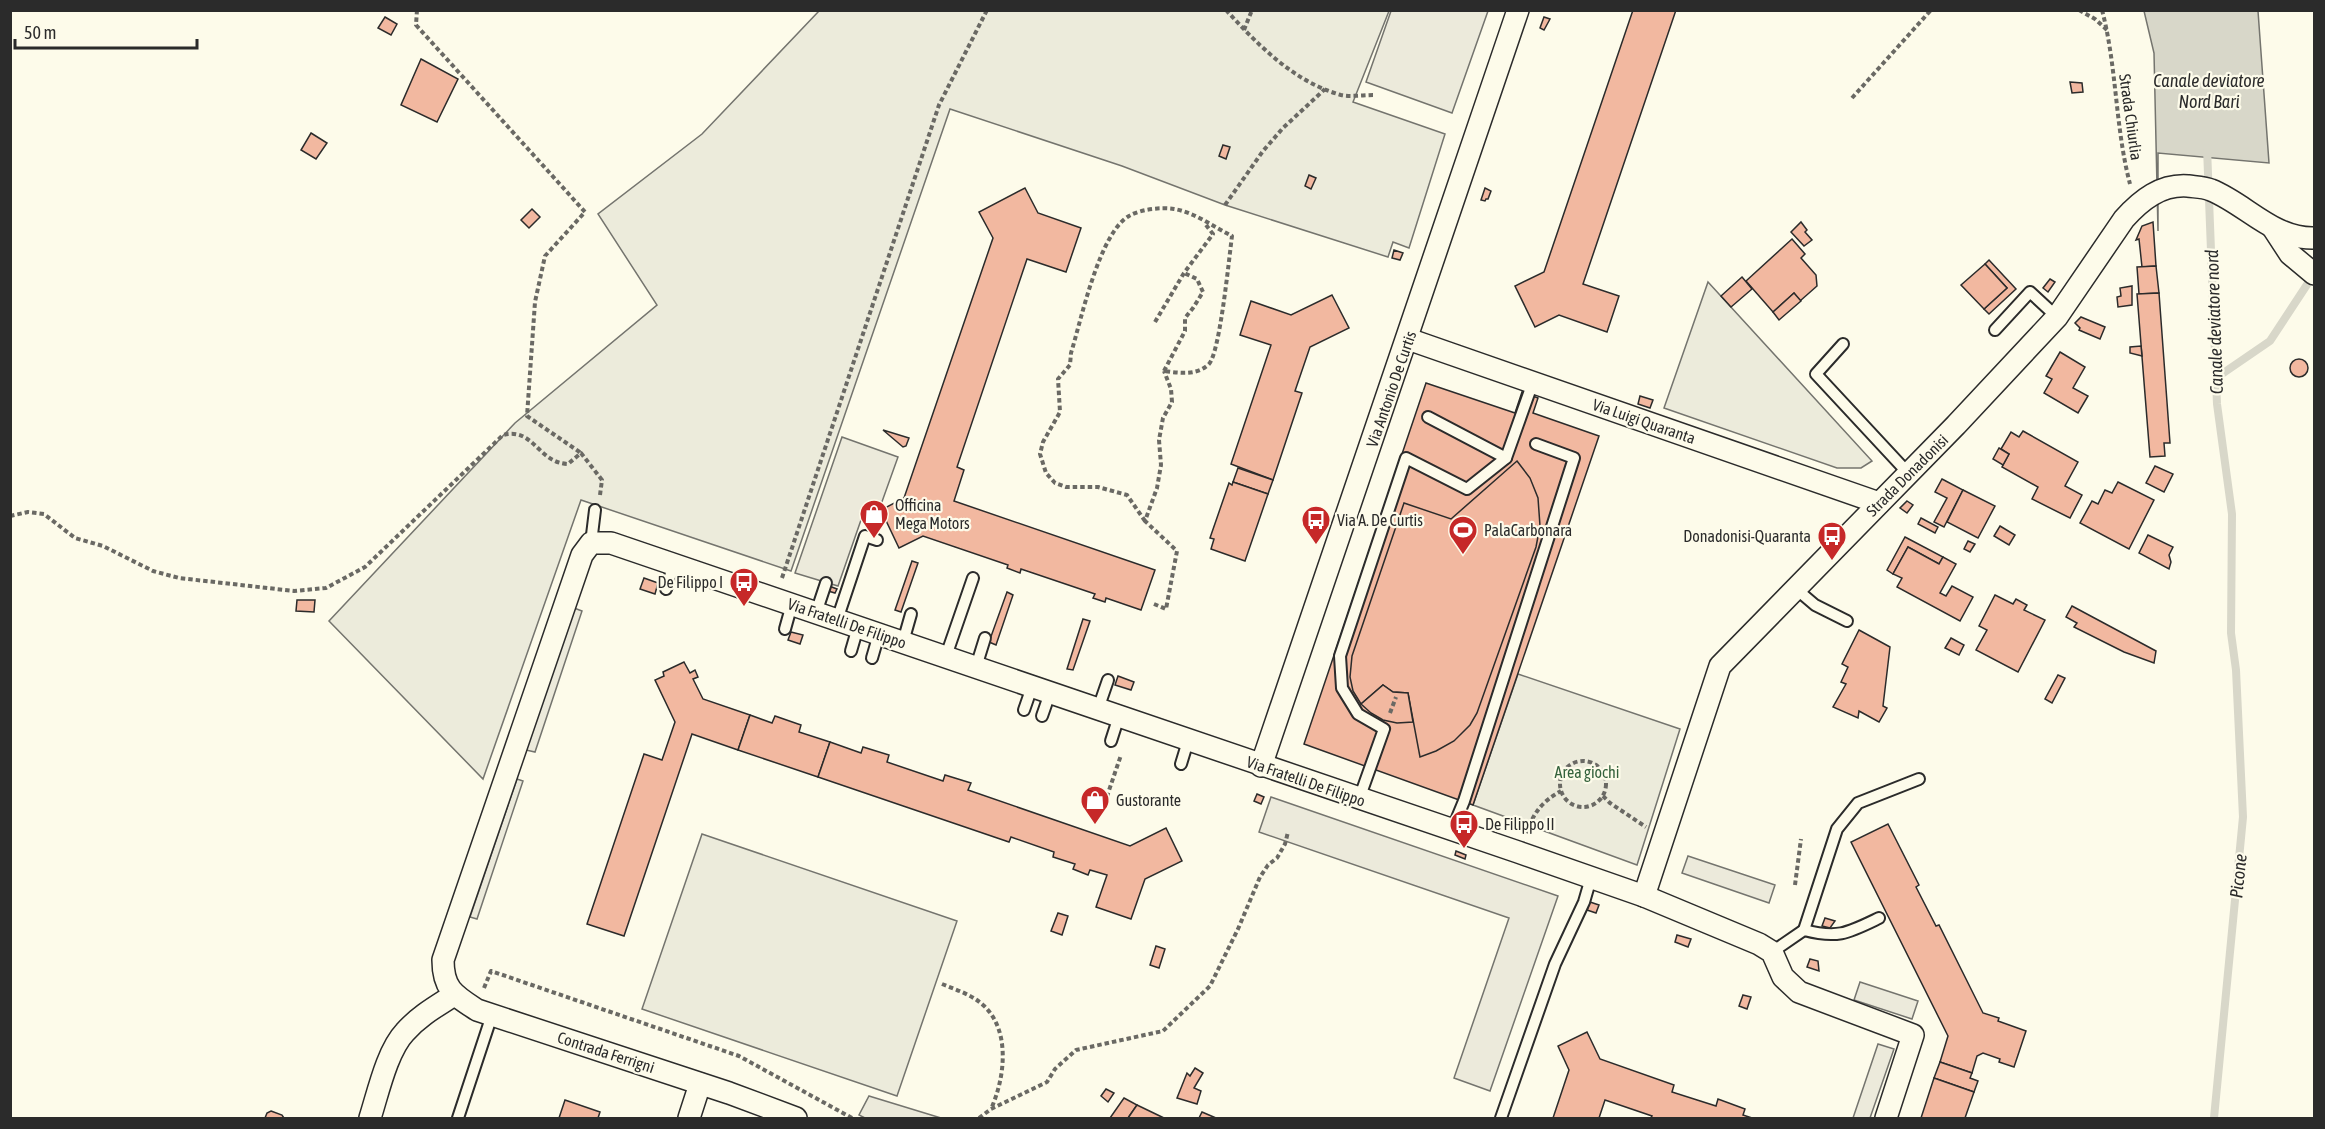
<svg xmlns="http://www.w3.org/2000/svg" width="2325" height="1129" font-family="'Asap Condensed',sans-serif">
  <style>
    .green { fill: #ecebdb; stroke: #74746e; stroke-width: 1.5 }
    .parking { fill: #eceadb; stroke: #74746e; stroke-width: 1.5 }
    .water { fill: #d8d7c9; stroke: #74746e; stroke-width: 1.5 }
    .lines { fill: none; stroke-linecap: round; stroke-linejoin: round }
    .stream { stroke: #d8d7c9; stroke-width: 8 }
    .building { fill: #f2b8a0; stroke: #2b2b2b; stroke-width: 1.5 }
    .lane-casing { stroke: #2b2b2b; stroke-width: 14 }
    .street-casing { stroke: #2b2b2b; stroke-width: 24 }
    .path { stroke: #6a6964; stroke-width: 4; stroke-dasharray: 4.5 3; stroke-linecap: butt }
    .lane { stroke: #fdfbea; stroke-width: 10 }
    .street { stroke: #fdfbea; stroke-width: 21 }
    .labels { text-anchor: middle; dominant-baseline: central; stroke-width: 4.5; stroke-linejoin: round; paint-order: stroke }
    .street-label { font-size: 16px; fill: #2b2b2b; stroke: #fdfbea }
    .poi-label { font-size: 16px; fill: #2b2b2b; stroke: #fdfbea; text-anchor: start }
    .park-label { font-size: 16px; fill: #34623c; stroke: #fdfbea }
    .water-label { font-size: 18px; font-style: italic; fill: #2b2b2b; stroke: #fdfbea }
  </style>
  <rect width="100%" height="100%" fill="#fdfbea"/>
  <g class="green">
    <polygon points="819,11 1389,11 1353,102 1445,134 1409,248 1393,242 1388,257 1225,205 1122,166 950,109 791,571 581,500 483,779 329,621 515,423 657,305 598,214 702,134"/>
    <polygon points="1708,282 1872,461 1861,468 1837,468 1664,408"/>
    <polygon points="1518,674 1680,729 1637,865 1473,805"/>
    <polygon points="702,834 957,921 897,1096 642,1009"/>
  </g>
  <g class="parking">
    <polygon points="1391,11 1488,11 1452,113 1366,82"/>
    <polygon points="842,437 898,457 874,524 861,520 838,586 795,573"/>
    <polygon points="574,608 582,611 535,752 526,750"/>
    <polygon points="517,779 523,781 477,919 470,917"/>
    <polygon points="1271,797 1558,896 1490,1091 1454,1078 1509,918 1259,832"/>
    <polygon points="1688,856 1775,885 1769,903 1682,873"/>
    <polygon points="1860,982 1918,1001 1912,1019 1854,1000"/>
    <polygon points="1878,1044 1894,1049 1870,1118 1853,1118"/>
    <polygon points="869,1096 941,1118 865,1118 859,1115"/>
  </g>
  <polygon class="water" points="2144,11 2258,11 2269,163 2158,153 2158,231 2154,53"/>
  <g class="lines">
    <g class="stream">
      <polyline points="2207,148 2217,404 2232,514 2231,633 2236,670 2243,817 2214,1118"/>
      <polyline points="2216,378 2270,341 2314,274"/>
    </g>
  </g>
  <g class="building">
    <polygon points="1633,10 1676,10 1583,284 1619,296 1607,332 1559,315 1535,327 1515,286 1544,272"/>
    <polygon points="385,17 397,24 391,35 378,28"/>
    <polygon points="1544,17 1550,19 1544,30 1540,28"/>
    <polygon points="421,59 458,79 437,122 401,105"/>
    <polygon points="2070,82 2082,83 2083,92 2072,93"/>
    <polygon points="311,133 327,143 316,159 301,150"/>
    <polygon points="1223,145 1230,147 1226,159 1219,156"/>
    <polygon points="1309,175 1316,178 1311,189 1305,186"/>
    <polygon points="1025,188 1038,213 1081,228 1066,272 1027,259 957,467 964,470 954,501 1155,570 1141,610 1106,598 1105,602 1093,598 1095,594 1021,569 1020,573 1007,568 1008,565 923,536 899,548 881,510 904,498 993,238 979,212"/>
    <polygon points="1485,188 1491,191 1488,199 1486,199 1485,201 1481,200"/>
    <polygon points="532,209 540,217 529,228 521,220"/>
    <polygon points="1801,222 1807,230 1805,232 1812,240 1804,246 1791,232"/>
    <polygon points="2153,222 2156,266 2142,267 2139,239 2136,240 2142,226"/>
    <polygon points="1792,239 1805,254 1801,258 1816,275 1817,286 1800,301 1794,293 1773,312 1746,281"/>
    <polygon points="1394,250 1403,253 1400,260 1392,258"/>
    <polygon points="1989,260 2016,289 1989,314 1984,309 2007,288 1985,264"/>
    <polygon points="1985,264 2007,288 1984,309 1961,285"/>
    <polygon points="2156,266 2159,293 2139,294 2137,267"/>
    <polygon points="1742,277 1752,289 1731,307 1721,296"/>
    <polygon points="2050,279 2055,282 2048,292 2043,288"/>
    <polygon points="2132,286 2132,305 2118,307 2117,297 2121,296 2120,288"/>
    <polygon points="1794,293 1801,301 1779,320 1773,312"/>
    <polygon points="2159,293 2170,443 2164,443 2165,456 2150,457 2137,294"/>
    <polygon points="1332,295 1349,328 1310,347 1295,391 1302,393 1273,480 1231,464 1271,345 1240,335 1251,301 1291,315"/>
    <polygon points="2081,317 2105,327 2100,339 2079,330 2080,328 2075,323"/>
    <polygon points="2141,346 2142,356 2130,353 2130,347"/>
    <polygon points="2060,352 2085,367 2073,388 2088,396 2078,413 2044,393 2052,379 2046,376"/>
    <circle cx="2299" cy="368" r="9"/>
    <polygon points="1426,383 1515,413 1522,392 1538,398 1533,413 1599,436 1473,805 1304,744"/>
    <polygon points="1640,396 1653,400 1650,408 1638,404"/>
    <polygon points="883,430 909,438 906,446 903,447"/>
    <polygon points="2023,431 2078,462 2065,486 2082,495 2070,518 2032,499 2038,487 2002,467 2009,454 2001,449 2011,432 2019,437"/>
    <polygon points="1999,448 2009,454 2003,465 1993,459"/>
    <polygon points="1517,461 1530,478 1538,498 1540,526 1536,547 1477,713 1470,725 1454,741 1436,751 1420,757 1408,693 1393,692 1383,685 1361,704 1353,691 1350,677 1352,656 1404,503 1451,519"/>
    <polygon points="2155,466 2173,474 2164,492 2146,483"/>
    <polygon points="1238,468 1273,480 1268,494 1233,482"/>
    <polygon points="1942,479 1963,490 1944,527 1934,522 1947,498 1935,492"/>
    <polygon points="1233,482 1268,494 1245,561 1211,549 1214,539 1210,538 1229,483 1232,485"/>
    <polygon points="2118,482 2154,500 2129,549 2080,523 2092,501 2098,504 2105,490 2112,493"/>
    <polygon points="1963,490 1995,506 1978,538 1947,522"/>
    <polygon points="1907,501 1913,505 1907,513 1900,508"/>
    <polygon points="1921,518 1938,527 1935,533 1918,524"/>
    <polygon points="2000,526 2015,535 2009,545 1994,536"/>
    <polygon points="2148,535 2173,547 2169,555 2171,562 2169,569 2139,553"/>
    <polygon points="1905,537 1943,557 1939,564 1908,547 1893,574 1887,570"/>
    <polygon points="1968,541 1975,544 1970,552 1964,549"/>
    <polygon points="1908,547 1939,564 1943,557 1956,564 1940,593 1946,596 1952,586 1973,597 1960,621 1897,587 1902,578 1893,574"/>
    <polygon points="912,561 918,563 901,612 895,610"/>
    <polygon points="644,578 658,583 655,594 640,589"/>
    <polygon points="829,586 837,589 835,593 828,591"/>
    <polygon points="1007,592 1013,595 996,645 989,642"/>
    <polygon points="1995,595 2013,604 2016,599 2027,605 2024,610 2045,620 2018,672 1976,650 1987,630 1979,626"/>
    <polygon points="297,600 315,600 314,612 296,611"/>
    <polygon points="2072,606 2156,651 2154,663 2124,652 2074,627 2077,623 2066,617"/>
    <polygon points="1083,619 1090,621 1073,670 1067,669"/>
    <polygon points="1859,630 1890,647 1883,706 1887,708 1879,722 1859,711 1858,718 1833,707 1846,684 1841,682 1848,667 1842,664"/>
    <polygon points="791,632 803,635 800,644 788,640"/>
    <polygon points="1951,638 1964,645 1959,655 1945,648"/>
    <polygon points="684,662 690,673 695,670 698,677 693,679 703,699 750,715 738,750 692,734 624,936 587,924 644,754 662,760 675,722 655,680 664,676 663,672"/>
    <polygon points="2058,675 2065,678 2052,703 2045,699"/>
    <polygon points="1118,676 1134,682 1131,690 1115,685"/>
    <polygon points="1383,685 1393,692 1408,693 1413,722 1397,723 1383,720 1371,713 1361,704"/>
    <polygon points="750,715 772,723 775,716 801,725 799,732 830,742 818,777 738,750"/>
    <polygon points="830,742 861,753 863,747 889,755 887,762 943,781 945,775 971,783 968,790 1130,846 1166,828 1182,861 1145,879 1131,919 1096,907 1107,875 1090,870 1088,875 1073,869 1075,864 1053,857 1054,852 1011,837 1009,842 818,777"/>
    <polygon points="1257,794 1264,797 1261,804 1254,801"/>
    <polygon points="1888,824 1919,885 1916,887 1936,926 1939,925 1983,1013 1999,1018 1998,1021 2026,1031 2014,1067 1999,1062 2000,1059 1983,1053 1977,1056 1972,1073 1940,1062 1948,1036 1851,842"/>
    <polygon points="1456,851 1466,855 1465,859 1455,855"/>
    <polygon points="1590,902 1599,905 1596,913 1587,910"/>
    <polygon points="1058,913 1068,916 1062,935 1051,931"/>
    <polygon points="1825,918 1835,921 1830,928 1822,926"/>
    <polygon points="1677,935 1691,939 1688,947 1675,942"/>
    <polygon points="1156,946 1165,949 1159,968 1150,965"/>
    <polygon points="1810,959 1818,961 1819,971 1807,967"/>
    <polygon points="1743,995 1751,997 1747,1009 1739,1006"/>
    <polygon points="1587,1032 1600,1059 1674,1085 1672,1092 1716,1106 1718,1099 1745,1109 1743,1115 1752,1118 1651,1118 1652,1116 1605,1100 1599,1118 1553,1118 1569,1070 1558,1046"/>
    <polygon points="1940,1062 1972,1073 1970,1078 1978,1081 1974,1092 1934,1078"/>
    <polygon points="1195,1068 1203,1073 1194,1088 1201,1091 1197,1104 1177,1098 1187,1073 1190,1076"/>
    <polygon points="1934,1078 1974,1092 1965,1118 1921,1118"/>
    <polygon points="1106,1089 1114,1093 1108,1102 1101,1096"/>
    <polygon points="1124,1098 1137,1105 1128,1118 1110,1118"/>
    <polygon points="565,1100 600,1112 598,1118 559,1118"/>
    <polygon points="1137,1105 1164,1118 1128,1118"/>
    <polygon points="271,1111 282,1115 284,1118 265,1118 267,1113"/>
    <polygon points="1202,1112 1216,1118 1199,1118"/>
  </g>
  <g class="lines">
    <g class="lane-casing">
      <g id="lane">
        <polyline points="1995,330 2030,292 2057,317"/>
        <polyline points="1843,344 1816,374 1908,473"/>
        <polyline points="1428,417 1506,458"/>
        <polyline points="591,543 595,510"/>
        <polyline points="1795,588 1815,605 1847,621"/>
        <polyline points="666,589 674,564"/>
        <polyline points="816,613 826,583"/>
        <polyline points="837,620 865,536 877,540"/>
        <polyline points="785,629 792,604"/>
        <polyline points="903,642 911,614"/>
        <polyline points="851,651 858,627"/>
        <polyline points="946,656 973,578"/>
        <polyline points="872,658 879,634"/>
        <polyline points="976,667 985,638"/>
        <polyline points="1098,709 1108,680"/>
        <polyline points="1024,710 1032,687"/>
        <polyline points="1042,716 1050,693"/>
        <polyline points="1111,741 1119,716"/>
        <polyline points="1181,764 1188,741"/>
        <polyline points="1359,799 1384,729 1358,714 1342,688 1340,656 1406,458 1467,489 1506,458 1533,382"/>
        <polyline points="1452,830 1464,801 1574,458 1536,444"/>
        <polyline points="1804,930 1837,829 1858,803 1919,779"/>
        <path d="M1772 952 1804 930C1838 939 1848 933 1879 918"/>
        <polyline points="458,1118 492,1015"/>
        <polyline points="1501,1118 1555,964 1584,902 1591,878"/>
      </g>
    </g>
    <g class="street-casing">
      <g id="street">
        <polyline points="2273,228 2290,254 2314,274"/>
        <polyline points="1408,339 1879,503"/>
        <polyline points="1261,766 1518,10"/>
        <path d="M1644 896 1720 666 1956 425 2057 317 2124 219C2141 200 2161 184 2188 186 2195 187 2204 187 2211 190 2246 204 2273 239 2314 238"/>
        <path d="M370 1118C378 1093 387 1051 405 1032 419 1016 437 1006 454 995"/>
        <polyline points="689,1118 700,1084"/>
        <path d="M796 1118 729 1093 477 1010C454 995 443 989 443 960L582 555 591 543H611L1518 852 1644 896 1759 944 1772 952 1783 977 1799 992 1913 1035 1886 1118"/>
      </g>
    </g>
    <g class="path">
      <polyline points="417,10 416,25 585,212 545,256 535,302 527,416 581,453"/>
      <path d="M1226 10C1258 45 1294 82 1341 95 1351 97 1363 95 1374 95"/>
      <polyline points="2079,10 2095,19 2107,30"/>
      <path d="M2102 10C2117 67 2115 127 2130 184"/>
      <polyline points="1244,30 1252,10"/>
      <polyline points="1852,98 1931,10"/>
      <polyline points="1225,205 1263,151 1283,128 1325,89"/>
      <polyline points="1155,322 1184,273 1213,234 1206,225"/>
      <polyline points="1164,371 1185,331 1185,318 1193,308 1203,292 1197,279 1184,273"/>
      <path d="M10 516 28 512 44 514 75 538 103 546 153 571 179 578 294 591 326 588 365 567 503 435C534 427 538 463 568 464L581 453 602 480 600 495"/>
      <path d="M1145 521 1127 495 1098 487H1066L1055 483 1046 473 1040 454 1043 442 1060 412 1058 379 1070 365 1071 353C1081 321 1099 233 1129 216 1141 209 1161 207 1174 209 1194 212 1214 227 1232 236 1229 258 1220 352 1209 364 1197 376 1179 373 1164 371"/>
      <polyline points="782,578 939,105 987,10"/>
      <polyline points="1154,604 1166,609 1177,551 1145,521 1157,488 1161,465 1159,440 1163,418 1172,402 1171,389 1164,371"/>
      <polyline points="1390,713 1396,697"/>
      <circle cx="1583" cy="784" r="23"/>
      <polyline points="1603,796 1610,803 1646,827"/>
      <polyline points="1102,811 1121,755"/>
      <path d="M1526 833C1534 813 1541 802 1561 791"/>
      <polyline points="1795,885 1801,839"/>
      <path d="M942 984C956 990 971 994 983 1005 1011 1030 1005 1078 991 1109"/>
      <polyline points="484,988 491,971 739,1056 852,1118"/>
      <polyline points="979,1118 991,1109 1047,1082 1055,1069 1076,1050 1163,1031 1210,986 1238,929 1260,877 1268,865 1277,858 1285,844 1288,832"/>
    </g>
    <use href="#lane" class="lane"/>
    <use href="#street" class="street"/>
  </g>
  <defs>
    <g id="shop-pin" transform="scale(1.5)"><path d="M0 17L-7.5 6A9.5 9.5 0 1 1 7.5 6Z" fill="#c62828" stroke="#fdfbea"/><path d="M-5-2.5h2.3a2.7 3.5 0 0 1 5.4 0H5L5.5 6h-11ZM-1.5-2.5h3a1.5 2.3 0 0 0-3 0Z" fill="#fff"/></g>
    <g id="bus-pin" transform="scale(1.5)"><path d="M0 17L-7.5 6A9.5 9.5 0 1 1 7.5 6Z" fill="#c62828" stroke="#fdfbea"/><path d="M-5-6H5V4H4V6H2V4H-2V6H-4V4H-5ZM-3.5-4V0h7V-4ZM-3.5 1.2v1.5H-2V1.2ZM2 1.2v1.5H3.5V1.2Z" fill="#fff"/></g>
    <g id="stadium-pin" transform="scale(1.5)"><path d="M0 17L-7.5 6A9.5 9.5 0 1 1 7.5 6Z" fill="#c62828" stroke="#fdfbea"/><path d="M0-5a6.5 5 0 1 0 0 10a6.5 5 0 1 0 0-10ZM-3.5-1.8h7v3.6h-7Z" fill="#fff"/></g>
  </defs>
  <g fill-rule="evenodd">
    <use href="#shop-pin" x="874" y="514"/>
    <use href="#bus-pin" x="1316" y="520"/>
    <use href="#stadium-pin" x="1463" y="530"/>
    <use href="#bus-pin" x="1832" y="536"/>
    <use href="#bus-pin" x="744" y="582"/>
    <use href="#shop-pin" x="1095" y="800"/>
    <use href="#bus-pin" x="1464" y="824"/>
  </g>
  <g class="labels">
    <g class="street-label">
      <text transform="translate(2131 117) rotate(82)">Strada Chiurlia</text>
      <text transform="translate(1391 389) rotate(-71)">Via Antonio De Curtis</text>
      <text transform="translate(1644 421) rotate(19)">Via Luigi Quaranta</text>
      <text transform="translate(1907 475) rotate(-45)">Strada Donadonisi</text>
      <text transform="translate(847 623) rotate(19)">Via Fratelli De Filippo</text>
      <text transform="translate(1306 781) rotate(19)">Via Fratelli De Filippo</text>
      <text transform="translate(606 1052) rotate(18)">Contrada Ferrigni</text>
    </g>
    <g class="poi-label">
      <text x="895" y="505">Officina<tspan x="895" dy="18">Mega Motors</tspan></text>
      <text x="1337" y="520">Via A. De Curtis</text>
      <text x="1484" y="530">PalaCarbonara</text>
      <text x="1811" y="536" text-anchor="end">Donadonisi-Quaranta</text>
      <text x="723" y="582" text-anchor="end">De Filippo I</text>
      <text x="1116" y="800">Gustorante</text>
      <text x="1485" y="824">De Filippo II</text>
    </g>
    <g class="park-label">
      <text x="1587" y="772">Area giochi</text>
    </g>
    <g class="water-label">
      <text x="2209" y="80">Canale deviatore<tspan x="2209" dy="21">Nord Bari</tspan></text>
      <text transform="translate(2214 322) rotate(-92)">Canale deviatore nord</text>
      <text transform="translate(2238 876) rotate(-84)">Picone</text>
    </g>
  </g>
  <rect width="2325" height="1129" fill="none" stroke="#2b2b2b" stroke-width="24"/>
  <path d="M15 39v9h182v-9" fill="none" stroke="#2b2b2b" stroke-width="3"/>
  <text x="24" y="39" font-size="18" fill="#2b2b2b" stroke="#fdfbea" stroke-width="4.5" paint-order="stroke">50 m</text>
</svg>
